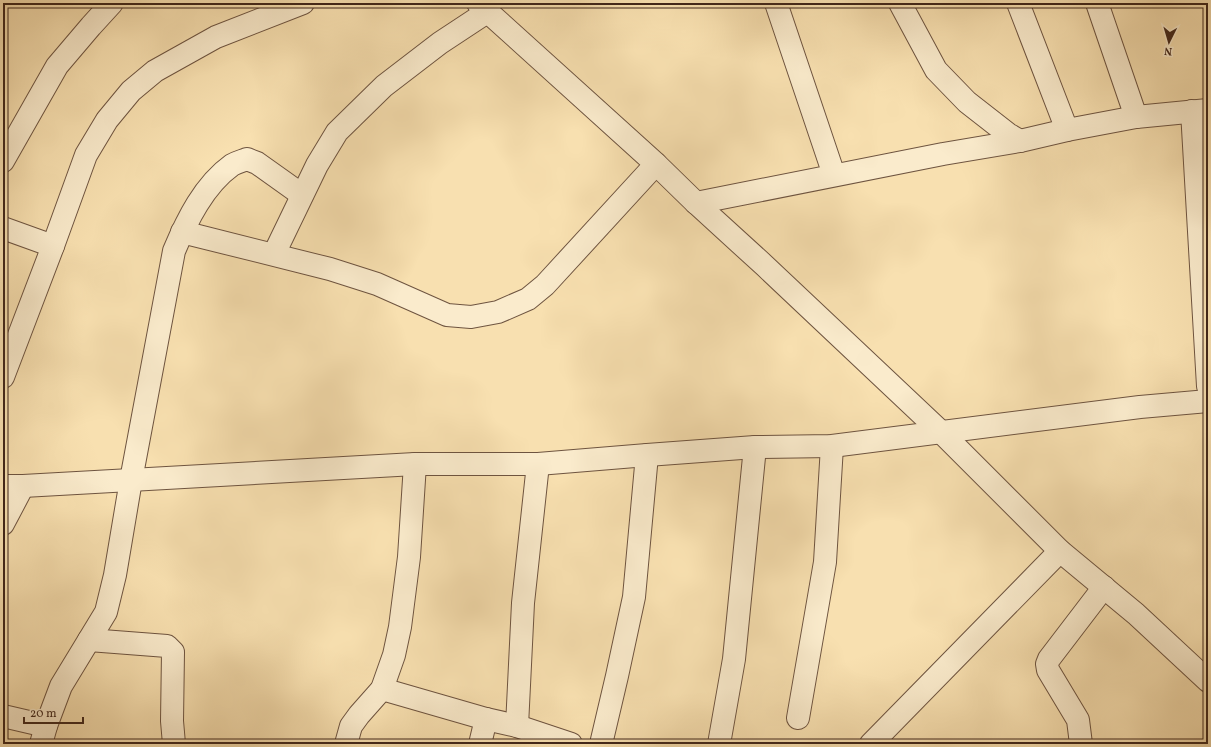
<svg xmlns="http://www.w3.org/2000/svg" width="1211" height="747" font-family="Vollkorn,serif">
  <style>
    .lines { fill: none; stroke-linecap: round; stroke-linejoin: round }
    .minor-casing { stroke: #6e5440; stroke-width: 24 }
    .minor { stroke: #faebcc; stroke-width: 22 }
  </style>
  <rect width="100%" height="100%" fill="#f8e0b0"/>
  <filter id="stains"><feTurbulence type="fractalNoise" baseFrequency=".005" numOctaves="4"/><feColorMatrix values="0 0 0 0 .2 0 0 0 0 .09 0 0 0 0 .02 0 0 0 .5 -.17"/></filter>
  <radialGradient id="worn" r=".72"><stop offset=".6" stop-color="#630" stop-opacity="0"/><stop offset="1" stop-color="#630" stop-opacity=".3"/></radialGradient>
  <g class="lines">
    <g class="minor-casing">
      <g id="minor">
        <polyline points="478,3 656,164 696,203 765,266 941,432 1060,551 1136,614 1208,681"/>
        <polyline points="776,3 834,175"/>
        <polyline points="900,3 936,70 967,102 1008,134 1020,141"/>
        <polyline points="1018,3 1067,130"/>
        <polyline points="1097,3 1136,117"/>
        <polyline points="1192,111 1208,386"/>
        <polyline points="3,161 57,66 91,26 112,3"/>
        <polyline points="696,203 943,154 1020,141 1067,130 1136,117 1208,110"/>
        <polyline points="3,228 53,246"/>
        <polyline points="182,232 330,269 377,284 447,315 471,317 498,312 528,299 545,285 656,164"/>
        <polyline points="274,254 317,165 337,132 384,86 440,43 487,12"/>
        <polyline points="3,377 53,246 86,155 107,120 131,91 155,71 216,37 303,3"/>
        <polyline points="3,486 23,486 415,464 538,464 647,455 755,447 832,446 1140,407 1208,401"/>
        <polyline points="3,524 23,486"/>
        <polyline points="89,640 167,646 173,652 172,721 174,744"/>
        <polyline points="382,689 486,719 517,726 571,744"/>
        <polyline points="3,716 46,726"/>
        <polyline points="798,718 825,562 832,446"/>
        <polyline points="517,726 523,603 538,464"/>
        <path d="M41 744 46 726 61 686 106 612 115 575 131 480 174 251C187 220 204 185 232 165 237 162 242 161 247 159L257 163 302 195"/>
        <polyline points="346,744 351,726 359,715 382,689 394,655 400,627 409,557 415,464"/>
        <polyline points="480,744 486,719"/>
        <polyline points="601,744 617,676 634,597 647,455"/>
        <polyline points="719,744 734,659 755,447"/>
        <polyline points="871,744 1060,551"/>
        <polyline points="1081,744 1078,720 1048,670 1047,664 1049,659 1104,587"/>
      </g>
    </g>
    <use href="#minor" class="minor"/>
  </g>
  <rect width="1211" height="747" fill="none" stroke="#f8e0b0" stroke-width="16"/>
  <rect x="4" y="4" width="1203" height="739" fill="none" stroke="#40261a" stroke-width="2"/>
  <rect x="8" y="8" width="1195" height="731" fill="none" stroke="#40261a"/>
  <g transform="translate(1169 42) rotate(185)" stroke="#faebcc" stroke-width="3" paint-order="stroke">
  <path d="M0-3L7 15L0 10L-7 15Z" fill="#40261a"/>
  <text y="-6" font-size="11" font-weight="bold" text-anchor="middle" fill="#40261a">N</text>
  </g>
  <path d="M24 717v6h59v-6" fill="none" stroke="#40261a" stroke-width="2"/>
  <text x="30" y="717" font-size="12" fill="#40261a" stroke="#faebcc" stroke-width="3" paint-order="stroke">20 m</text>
  <rect width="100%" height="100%" filter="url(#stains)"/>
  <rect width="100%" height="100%" fill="url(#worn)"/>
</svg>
